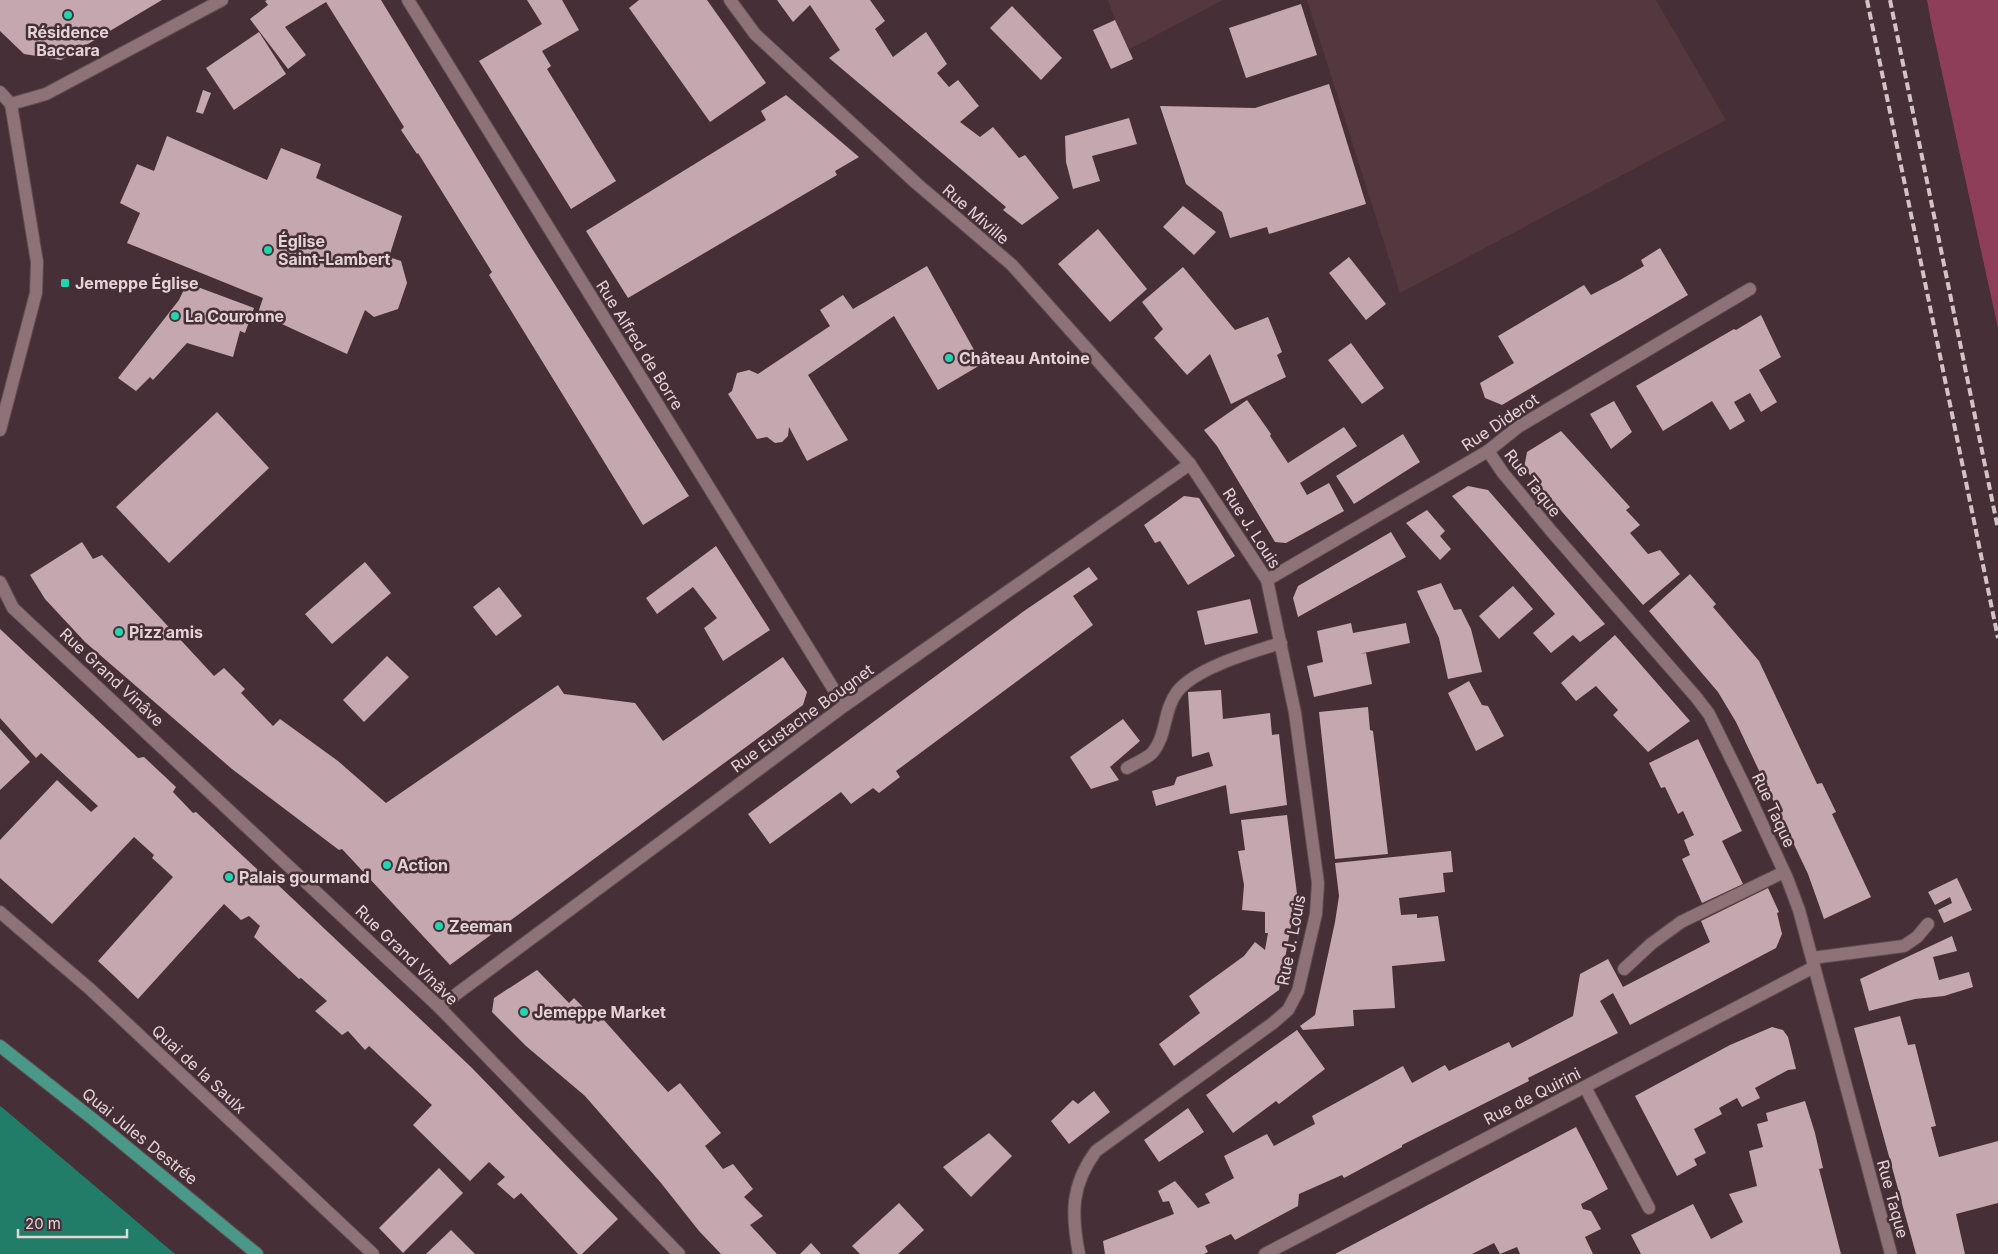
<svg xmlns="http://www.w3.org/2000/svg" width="1998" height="1254" font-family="Inter,sans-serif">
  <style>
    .built { fill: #55373f }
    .forest { fill: #8f3e59 }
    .water { fill: #227d68 }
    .building { fill: #c5a8af }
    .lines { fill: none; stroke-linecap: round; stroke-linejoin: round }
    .minor-casing { stroke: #604c51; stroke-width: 14 }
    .major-casing { stroke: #604c51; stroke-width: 14 }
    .minor { stroke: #8d7278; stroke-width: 12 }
    .major { stroke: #4a9888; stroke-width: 12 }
    .rail { stroke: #d3c3c7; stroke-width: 4; stroke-dasharray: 8 4; stroke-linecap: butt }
    .poi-dot { fill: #21d5b0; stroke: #462f36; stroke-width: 2 }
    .labels { text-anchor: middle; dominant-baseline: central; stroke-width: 5; stroke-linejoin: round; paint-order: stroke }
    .poi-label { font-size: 16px; font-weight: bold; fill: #e4d4d8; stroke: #462f36; text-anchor: start }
    .street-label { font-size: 16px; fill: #e4d4d8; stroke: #462f36 }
  </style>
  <rect width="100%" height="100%" fill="#462f36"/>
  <g class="built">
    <polygon points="1108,0 1223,0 1126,51"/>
    <polygon points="1307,0 1656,0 1726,120 1400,293"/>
  </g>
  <polygon class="forest" points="1927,0 1998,0 1998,328 1932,27"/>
  <polygon class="water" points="0,1106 4,1109 175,1254 0,1254"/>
  <g class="building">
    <polygon points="0,0 162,0 61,60 24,54 0,31"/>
    <polygon points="267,0 381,0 531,247 689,496 643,525 489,275 492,272 418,153 417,154 401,130 404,127 326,2 285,27 306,55 288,69 250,19 268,5 265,1"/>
    <polygon points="527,0 562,0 579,30 542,51 551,66 547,69 616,181 571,209 479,61 542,24"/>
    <polygon points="639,0 707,0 766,83 710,122 629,8"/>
    <polygon points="777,0 870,0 885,21 875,29 893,57 926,32 947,64 937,73 949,87 958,80 979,106 960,122 980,137 993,127 1019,158 1025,155 1059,198 1022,225 1003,210 1006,207 829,58 840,50 810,5 793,22"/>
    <polygon points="1301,4 1317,55 1246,78 1229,28"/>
    <polygon points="1012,6 1062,58 1041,80 990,28"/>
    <polygon points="1115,20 1133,59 1111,69 1093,30"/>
    <polygon points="259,32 286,74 234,110 206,68"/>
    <polygon points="1329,84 1366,204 1269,234 1267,227 1230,238 1222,212 1186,184 1160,106 1255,108"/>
    <polygon points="203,90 211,93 203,114 196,112"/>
    <polygon points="786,95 859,157 835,171 837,175 628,298 586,231 766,120 761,111"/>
    <polygon points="1129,118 1137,144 1092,156 1100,181 1073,189 1066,162 1065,136"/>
    <polygon points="167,136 267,180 281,148 321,164 316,178 402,216 389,257 401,261 407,283 398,309 374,317 365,310 347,354 258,313 263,298 127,243 140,213 120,203 137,164 154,171"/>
    <polygon points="1183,206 1216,232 1194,255 1163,227"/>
    <polygon points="1098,229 1147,289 1110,322 1058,264"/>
    <polygon points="1660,248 1688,295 1502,405 1485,398 1480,383 1514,363 1498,336 1584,285 1591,295 1620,280 1644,266 1641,260"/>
    <polygon points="1349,257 1386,304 1366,320 1329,273"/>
    <polygon points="927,266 982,364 938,390 894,316 808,375 848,440 807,461 789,427 788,436 782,442 775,443 767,437 757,439 728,394 732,391 737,373 749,370 758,374 830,326 820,310 843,295 853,309"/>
    <polygon points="1183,267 1235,330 1268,317 1282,352 1277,355 1286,377 1231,404 1210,354 1187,375 1154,338 1163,329 1142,302"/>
    <polygon points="187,283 254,308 245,333 240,331 233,357 187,343 153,380 150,377 136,391 118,378 179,300"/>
    <polygon points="1761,315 1781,357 1759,370 1777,402 1761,412 1750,393 1734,402 1745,421 1730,430 1712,401 1663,431 1636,386 1734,329 1736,330"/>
    <polygon points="1351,343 1384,388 1362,404 1328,360"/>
    <polygon points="1247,400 1271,434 1270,436 1288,463 1344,427 1357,446 1300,483 1307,495 1329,483 1344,511 1286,543 1275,542 1217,446 1204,430"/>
    <polygon points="1614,401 1632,432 1611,449 1590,414"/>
    <polygon points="217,412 269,468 169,563 116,507"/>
    <polygon points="1561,431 1630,507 1626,510 1640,525 1630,533 1648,554 1660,550 1680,574 1643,605 1524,468 1527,452"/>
    <polygon points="1403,434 1420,462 1354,504 1336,476"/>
    <polygon points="1468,486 1488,490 1605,624 1580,642 1573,635 1551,653 1533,633 1555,614 1452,496"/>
    <polygon points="1184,496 1199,498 1235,556 1188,585 1160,541 1155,543 1144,525"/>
    <polygon points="1427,510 1445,531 1440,536 1451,549 1440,560 1406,523"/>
    <polygon points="1391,532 1406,557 1298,617 1293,598 1298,586"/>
    <polygon points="82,542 93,559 102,555 214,676 224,668 245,689 241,693 273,726 280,719 338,761 386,803 558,685 564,694 635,703 663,741 783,657 807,692 803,705 450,965 342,849 339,850 232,769 85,642 45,599 30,575"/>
    <polygon points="716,546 770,630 723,661 704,628 717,618 693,587 657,614 646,598"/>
    <polygon points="365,562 391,593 332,644 305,614"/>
    <polygon points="1089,567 1098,579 1073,596 1093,625 896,771 900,777 879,793 873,788 851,804 841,792 770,844 748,814 1024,611"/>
    <polygon points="1690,574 1716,604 1713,607 1759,661 1817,784 1822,783 1836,812 1832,814 1871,897 1824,919 1808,874 1736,722 1718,692 1649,611"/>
    <polygon points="1441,583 1454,610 1461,609 1471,629 1482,672 1448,679 1439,638 1417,591"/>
    <polygon points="1513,586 1533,609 1499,639 1479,616"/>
    <polygon points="499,587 522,616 496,636 473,607"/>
    <polygon points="1250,599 1258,633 1205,645 1197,611"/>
    <polygon points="1351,623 1353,633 1406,623 1410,643 1359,654 1366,653 1372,684 1314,697 1307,666 1323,662 1317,631"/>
    <polygon points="0,629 138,758 144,757 176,787 173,792 193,813 196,812 274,885 276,883 471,1067 618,1219 582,1254 578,1254 521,1193 514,1199 497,1184 505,1177 489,1162 470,1181 413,1125 432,1105 369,1046 365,1050 348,1031 342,1035 315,1011 327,1001 301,978 299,979 254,937 260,926 249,916 241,920 224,904 138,999 112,974 98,961 173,877 152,858 154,855 134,837 52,924 0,878 0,840 57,780 91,812 98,806 41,753 36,758 0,718"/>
    <polygon points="1615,635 1690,721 1648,752 1613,715 1618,710 1596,686 1576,701 1561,683"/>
    <polygon points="387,656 409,677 364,722 343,700"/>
    <polygon points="1469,681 1482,705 1488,706 1504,736 1476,751 1448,693"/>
    <polygon points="1221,690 1223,719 1270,713 1272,735 1279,734 1287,805 1230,814 1226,785 1156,806 1152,791 1174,785 1177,777 1213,766 1209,752 1192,757 1188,692"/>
    <polygon points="1368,707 1370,730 1373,731 1388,854 1335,859 1319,712"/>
    <polygon points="1123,719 1140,741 1110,767 1119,780 1091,789 1070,757"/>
    <polygon points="0,729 30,762 0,790"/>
    <polygon points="1698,739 1742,831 1722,841 1743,884 1702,903 1682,859 1690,855 1684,840 1694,835 1683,811 1678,814 1665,787 1661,788 1649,763"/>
    <polygon points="1287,815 1297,894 1279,990 1174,1066 1159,1044 1200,1013 1189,996 1244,956 1255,942 1265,950 1268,933 1265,933 1265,912 1242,910 1244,885 1238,851 1245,850 1241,820"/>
    <polygon points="1451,851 1453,872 1443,873 1445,892 1399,898 1401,915 1417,914 1417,918 1438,916 1445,961 1392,966 1395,1008 1353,1010 1354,1026 1303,1030 1300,1026 1315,1015 1335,922 1339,896 1335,863"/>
    <polygon points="1957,878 1972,910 1944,923 1938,910 1952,903 1950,897 1935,905 1928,892"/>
    <polygon points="1768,888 1779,912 1777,913 1782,934 1776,948 1630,1025 1613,993 1600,1001 1618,1033 1528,1078 1529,1081 1402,1145 1402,1147 1344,1178 1342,1175 1299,1194 1298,1206 1235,1240 1231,1234 1205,1246 1208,1252 1204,1254 1105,1254 1103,1241 1174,1214 1169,1201 1163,1202 1158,1191 1175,1181 1198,1208 1210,1203 1205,1194 1234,1178 1224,1156 1267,1134 1274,1146 1315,1124 1312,1116 1403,1066 1412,1083 1445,1065 1449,1071 1509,1042 1512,1048 1573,1016 1580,974 1608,959 1623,987 1710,942 1701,921"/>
    <polygon points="1952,936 1957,951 1933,957 1939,980 1969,972 1973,987 1944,996 1915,999 1869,1011 1860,979"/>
    <polygon points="537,970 569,1003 574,998 598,1022 603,1019 668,1092 680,1083 721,1133 705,1146 723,1169 733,1164 753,1189 744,1197 763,1216 750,1225 777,1254 721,1254 699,1231 661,1183 585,1096 526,1046 492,1012 494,998"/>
    <polygon points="1900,1016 1908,1045 1915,1044 1936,1126 1931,1127 1939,1157 1998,1141 1998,1203 1956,1214 1965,1254 1916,1254 1877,1113 1854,1028"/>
    <polygon points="1772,1027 1783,1030 1788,1037 1796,1069 1788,1070 1755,1088 1760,1098 1742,1107 1737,1098 1719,1108 1722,1114 1694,1129 1706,1153 1694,1159 1697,1165 1677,1176 1635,1096 1730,1045"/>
    <polygon points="1297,1030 1325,1069 1279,1104 1276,1101 1233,1133 1206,1095"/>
    <polygon points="1094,1091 1110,1112 1069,1144 1051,1121 1073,1100 1078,1104"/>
    <polygon points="1805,1101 1815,1133 1823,1168 1819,1169 1841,1254 1641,1254 1631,1235 1693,1204 1711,1239 1743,1222 1729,1194 1757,1186 1749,1151 1763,1147 1757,1124 1768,1121 1766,1113"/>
    <polygon points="1188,1108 1204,1132 1159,1162 1144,1140"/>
    <polygon points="1576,1127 1608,1189 1581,1204 1583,1209 1591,1211 1601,1229 1585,1237 1593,1254 1520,1254 1517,1247 1500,1254 1494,1243 1472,1254 1335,1254"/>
    <polygon points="989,1133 1012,1156 971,1197 943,1167"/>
    <polygon points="439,1168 463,1193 403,1253 379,1228"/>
    <polygon points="899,1203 924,1230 898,1254 860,1254 852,1246"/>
    <polygon points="451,1230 475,1254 426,1254"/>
    <polygon points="811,1243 821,1254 800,1254"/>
  </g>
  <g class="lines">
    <g class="minor-casing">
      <g id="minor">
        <polyline points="408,0 844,706"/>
        <path d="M730 0 755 34 916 183 1012 265 1190 464 1267 580 1295 713 1318 883 1316 914 1298 991 1288 1010 1273 1023 1096 1151C1071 1185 1071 1213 1079 1254"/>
        <polyline points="0,92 11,104"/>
        <polyline points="11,104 46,94 222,0"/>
        <polyline points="0,430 36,293 37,262 11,104"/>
        <polyline points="1488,451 1503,473 1552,532 1696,697 1709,714 1745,787 1787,878 1799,910 1891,1254"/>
        <polyline points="1267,580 1488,451 1518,427 1750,289"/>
        <polyline points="0,582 13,608 439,1007 679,1254"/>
        <path d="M1127 768C1135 763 1147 759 1153 752 1167 735 1163 711 1177 692 1195 668 1252 652 1281 643"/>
        <polyline points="0,912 90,989 373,1254"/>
        <polyline points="1812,958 1904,946 1917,937 1928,924"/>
        <polyline points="1624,969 1651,944 1681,922 1784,872"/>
        <polyline points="439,1007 844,706 1190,464"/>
        <polyline points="1585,1087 1649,1208"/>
        <polyline points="1265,1254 1814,967"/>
      </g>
    </g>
    <g class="major-casing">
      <polyline id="major" points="0,1046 94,1120 257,1254"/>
    </g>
    <use href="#minor" class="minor"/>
    <use href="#major" class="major"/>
    <g class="rail">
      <polyline points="1867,0 1998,638"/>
      <polyline points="1890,0 1998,529"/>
    </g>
  </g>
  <g class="poi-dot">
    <circle cx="68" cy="15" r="5"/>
    <circle cx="268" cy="250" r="5"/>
    <rect x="60" y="278" width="10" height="10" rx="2.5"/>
    <circle cx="175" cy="316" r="5"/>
    <circle cx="949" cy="358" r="5"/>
    <circle cx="119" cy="632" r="5"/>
    <circle cx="387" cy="865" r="5"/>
    <circle cx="229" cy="877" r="5"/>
    <circle cx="439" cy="926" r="5"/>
    <circle cx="524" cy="1012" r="5"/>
  </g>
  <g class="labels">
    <g class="poi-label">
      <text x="68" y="32" text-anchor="middle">Résidence<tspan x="68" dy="18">Baccara</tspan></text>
      <text x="278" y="241">Église<tspan x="278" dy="18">Saint-Lambert</tspan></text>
      <text x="75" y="283">Jemeppe Église</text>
      <text x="185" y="316">La Couronne</text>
      <text x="959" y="358">Château Antoine</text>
      <text x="129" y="632">Pizz amis</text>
      <text x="397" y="865">Action</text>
      <text x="239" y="877">Palais gourmand</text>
      <text x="449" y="926">Zeeman</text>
      <text x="534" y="1012">Jemeppe Market</text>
    </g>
    <g class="street-label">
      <text transform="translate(976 214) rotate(41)">Rue Miville</text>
      <text transform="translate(640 345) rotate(58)">Rue Alfred de Borre</text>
      <text transform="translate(1500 422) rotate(-34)">Rue Diderot</text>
      <text transform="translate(1533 483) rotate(52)">Rue Taque</text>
      <text transform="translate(1252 528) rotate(57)">Rue J. Louis</text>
      <text transform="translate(112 677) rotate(43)">Rue Grand Vinâve</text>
      <text transform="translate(802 718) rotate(-36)">Rue Eustache Bougnet</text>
      <text transform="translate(1774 810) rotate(65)">Rue Taque</text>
      <text transform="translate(1291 940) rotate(-79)">Rue J. Louis</text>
      <text transform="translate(407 955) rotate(44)">Rue Grand Vinâve</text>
      <text transform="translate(199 1069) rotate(43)">Quai de la Saulx</text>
      <text transform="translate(1532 1096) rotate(-27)">Rue de Quirini</text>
      <text transform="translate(140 1136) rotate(39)">Quai Jules Destrée</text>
      <text transform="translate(1893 1199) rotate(75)">Rue Taque</text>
    </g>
  </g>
  <path d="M18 1229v8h109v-8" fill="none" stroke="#e4d4d8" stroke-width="2.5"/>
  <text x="25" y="1229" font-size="15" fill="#e4d4d8" stroke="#462f36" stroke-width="4" paint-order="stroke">20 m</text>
</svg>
